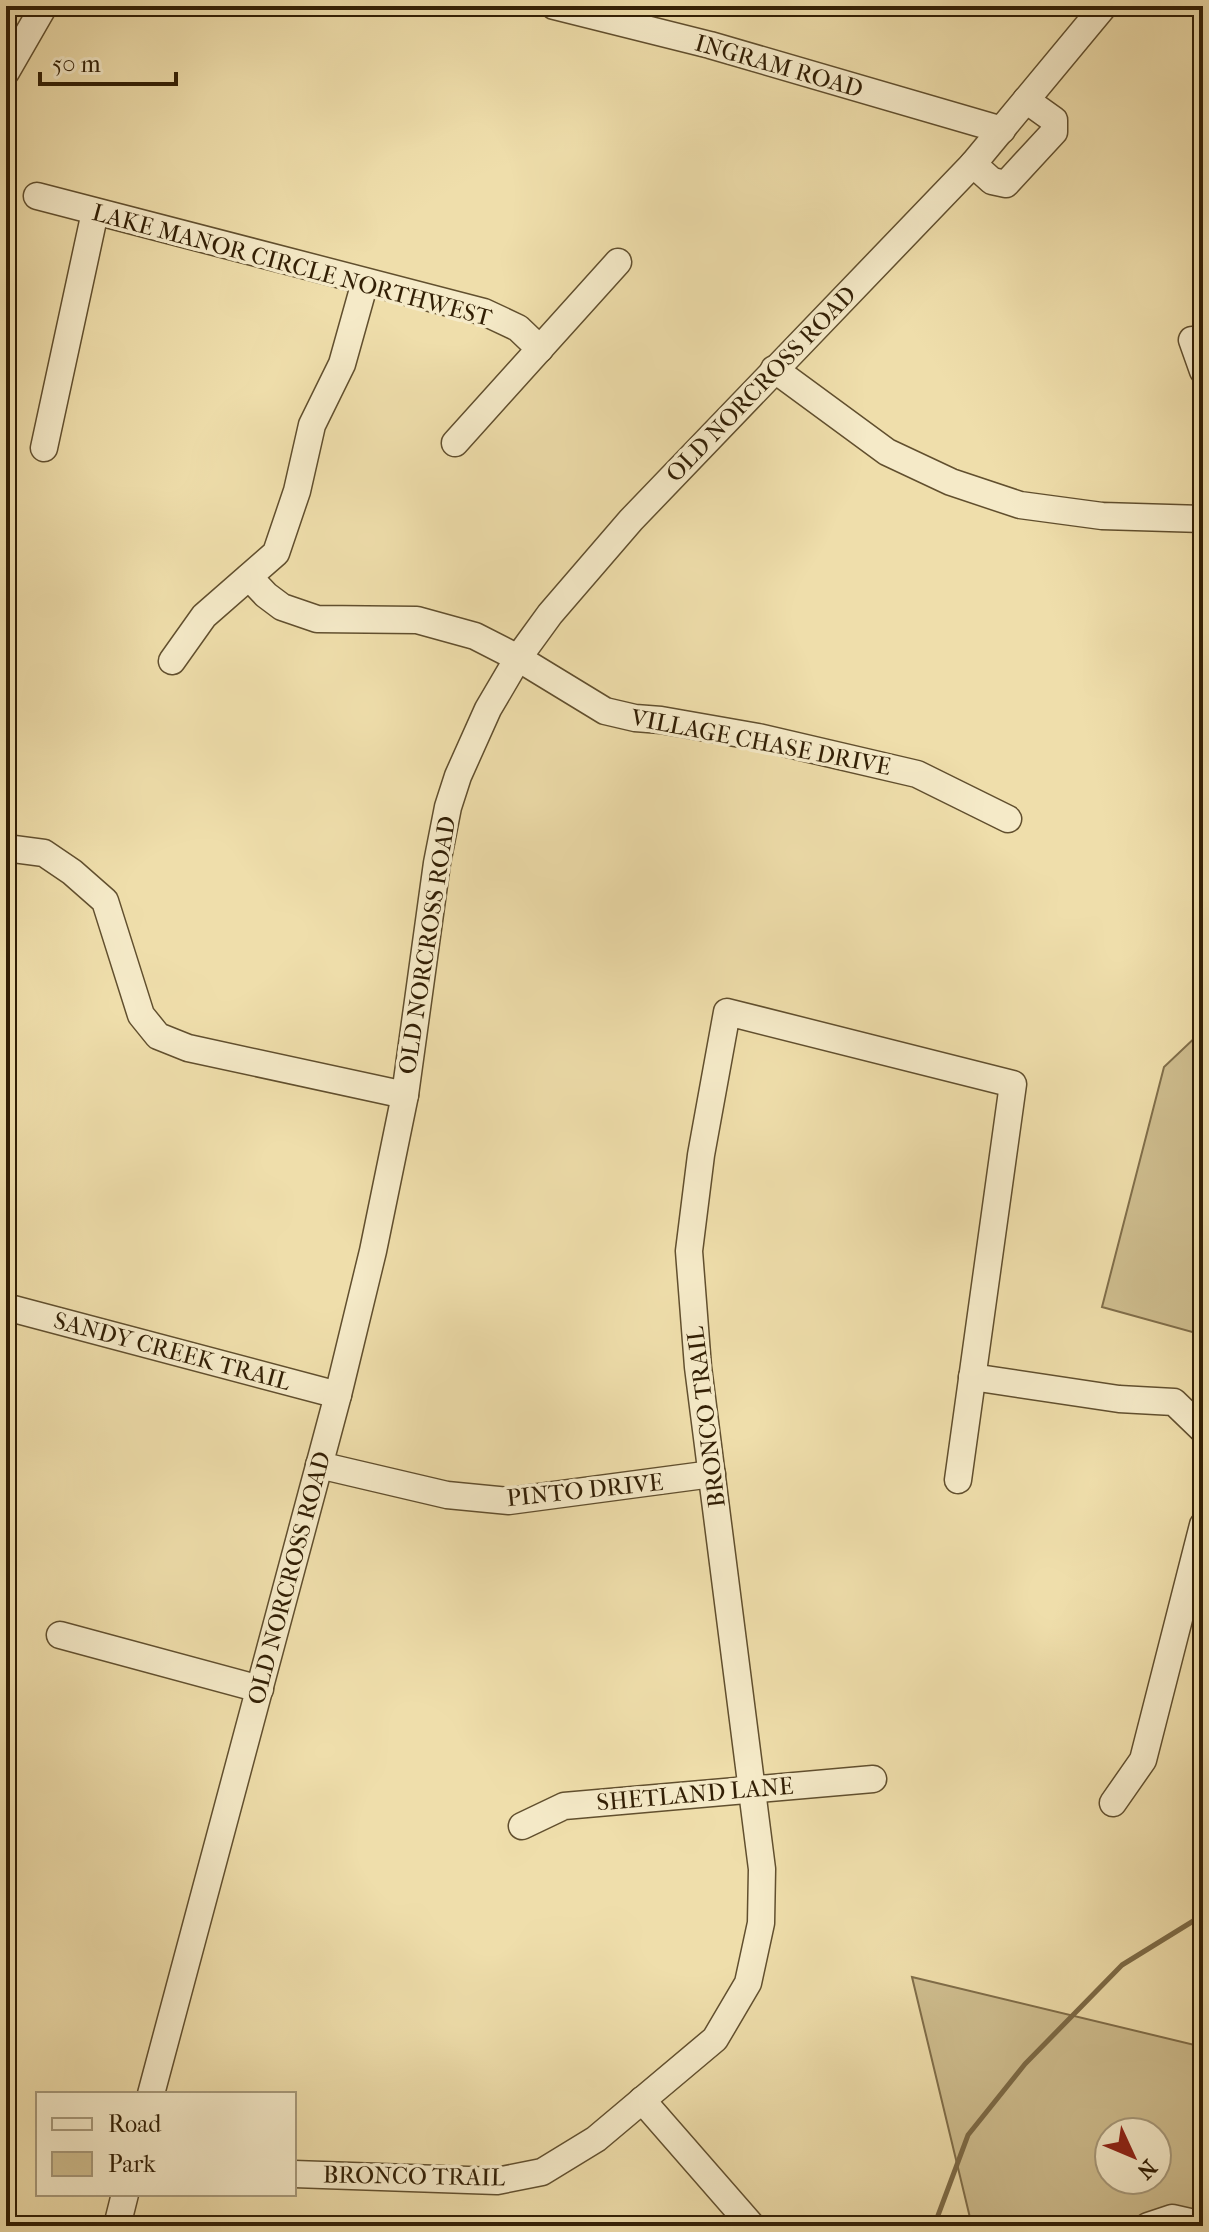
<svg xmlns="http://www.w3.org/2000/svg" width="1209" height="2232" font-family="'IM FELL French Canon',serif">
  <style>
    .green { fill: #cfbe8f; stroke: #806e4a; stroke-width: 2; fill-rule: evenodd }
    .lines { fill: none; stroke-linecap: round; stroke-linejoin: round }
    .stream { stroke: #7d6b47; stroke-width: 5 }
    .minor-casing { stroke: #614f2e; stroke-width: 29 }
    .minor { stroke: #f5eac8; stroke-width: 26 }
    .labels { text-anchor: middle; dominant-baseline: central; stroke-width: 7; stroke-linejoin: round; paint-order: stroke }
    .street-label { font-size: 24px; fill: #321f05; stroke: #f5eac8 }
  </style>
  <rect width="100%" height="100%" fill="#efdeab"/>
  <filter id="stains"><feTurbulence type="fractalNoise" baseFrequency=".0025" numOctaves="4"/><feColorMatrix values="0 0 0 0 .2 0 0 0 0 .09 0 0 0 0 .02 0 0 0 .5 -.17"/></filter>
  <radialGradient id="worn" r=".72"><stop offset=".6" stop-color="#630" stop-opacity="0"/><stop offset="1" stop-color="#630" stop-opacity=".3"/></radialGradient>
  <g class="green">
    <polygon points="1203,1030 1203,1335 1102,1307 1164,1067"/>
    <path d="M912 1977 1203 2047V2226H972ZM1109 2132H1157V2180H1109Z"/>
  </g>
  <g class="lines">
    <polyline class="stream" points="934,2226 968,2135 1025,2064 1122,1965 1203,1915"/>
    <g class="minor-casing">
      <g id="minor">
        <polyline points="554,6 710,45 1002,130"/>
        <polyline points="6,72 44,6"/>
        <polyline points="973,164 992,181 1006,184 1054,132 1054,120 1026,100"/>
        <polyline points="37,196 484,312 518,328 540,349"/>
        <polyline points="1192,340 1203,371"/>
        <polyline points="774,369 887,452 951,482 1020,505 1102,516 1203,519"/>
        <polyline points="455,443 618,262"/>
        <polyline points="44,448 95,212"/>
        <polyline points="249,577 266,595 282,607 317,619 417,620 475,636 518,658 605,711 635,718 661,720 758,737 917,774 1008,819"/>
        <polyline points="172,661 204,616 276,553 297,491 312,425 342,364 365,282"/>
        <polyline points="6,848 44,853 72,872 105,901 141,1015 158,1036 188,1048 405,1095"/>
        <polyline points="6,1307 338,1395"/>
        <polyline points="972,1377 1119,1399 1174,1402 1203,1430"/>
        <polyline points="319,1465 447,1495 509,1501 712,1474"/>
        <polyline points="60,1635 260,1689"/>
        <polyline points="1113,1803 1143,1760 1203,1525"/>
        <polyline points="522,1826 564,1806 873,1779"/>
        <polyline points="151,2094 338,1395 373,1251 405,1095 437,863 448,807 458,776 488,709 518,658 550,614 631,520 973,164 1104,6"/>
        <polyline points="642,2100 752,2226"/>
        <polyline points="294,2174 497,2181 542,2172 596,2139 715,2039 748,1983 761,1923 762,1869 698,1367 689,1251 701,1155 727,1012 1013,1084 958,1480"/>
        <polyline points="117,2226 125,2194"/>
        <polyline points="1148,2226 1172,2218 1203,2225"/>
      </g>
    </g>
    <use href="#minor" class="minor"/>
  </g>
  <g class="labels">
    <g class="street-label">
      <text transform="translate(779 66) rotate(16)">INGRAM ROAD</text>
      <text transform="translate(292 265) rotate(15)">LAKE MANOR CIRCLE NORTHWEST</text>
      <text transform="translate(761 384) rotate(-46)">OLD NORCROSS ROAD</text>
      <text transform="translate(761 742) rotate(11)">VILLAGE CHASE DRIVE</text>
      <text transform="translate(427 945) rotate(-81)">OLD NORCROSS ROAD</text>
      <text transform="translate(172 1351) rotate(15)">SANDY CREEK TRAIL</text>
      <text transform="translate(706 1417) rotate(-97)">BRONCO TRAIL</text>
      <text transform="translate(585 1490) rotate(-6)">PINTO DRIVE</text>
      <text transform="translate(289 1578) rotate(-75)">OLD NORCROSS ROAD</text>
      <text transform="translate(695 1794) rotate(-5)">SHETLAND LANE</text>
      <text transform="translate(414 2176) rotate(1)">BRONCO TRAIL</text>
    </g>
  </g>
  <rect width="1209" height="2232" fill="none" stroke="#efdeab" stroke-width="32"/>
  <rect x="8" y="8" width="1193" height="2216" fill="none" stroke="#321f05" stroke-width="4"/>
  <rect x="16" y="16" width="1177" height="2200" fill="none" stroke="#321f05" stroke-width="2"/>
  <rect x="36" y="2092" width="260" height="104" fill="#f5eac8" stroke="#a7997a" stroke-width="2"/>
  <rect x="52" y="2118" width="40" height="12" fill="#f5eac8" stroke="#a7997a" stroke-width="2"/>
  <text x="108" y="2132" font-size="24" fill="#321f05">Road</text>
  <rect x="52" y="2152" width="40" height="24" fill="#cfbe8f" stroke="#a7997a" stroke-width="2"/>
  <text x="108" y="2172" font-size="24" fill="#321f05">Park</text>
  <g transform="translate(1133 2156) rotate(134)"><circle r="38" fill="#f5eac8" stroke="#a7997a" stroke-width="2"/>
  <path d="M0-6L14 30L0 20L-14 30Z" fill="#8f2418"/>
  <text y="-12" font-size="22" font-weight="bold" text-anchor="middle" fill="#321f05">N</text>
  </g>
  <path d="M40 72v12h136v-12" fill="none" stroke="#321f05" stroke-width="4"/>
  <text x="52" y="72" font-size="24" fill="#321f05" stroke="#f5eac8" stroke-width="6" paint-order="stroke">50 m</text>
  <rect width="100%" height="100%" filter="url(#stains)"/>
  <rect width="100%" height="100%" fill="url(#worn)"/>
</svg>
